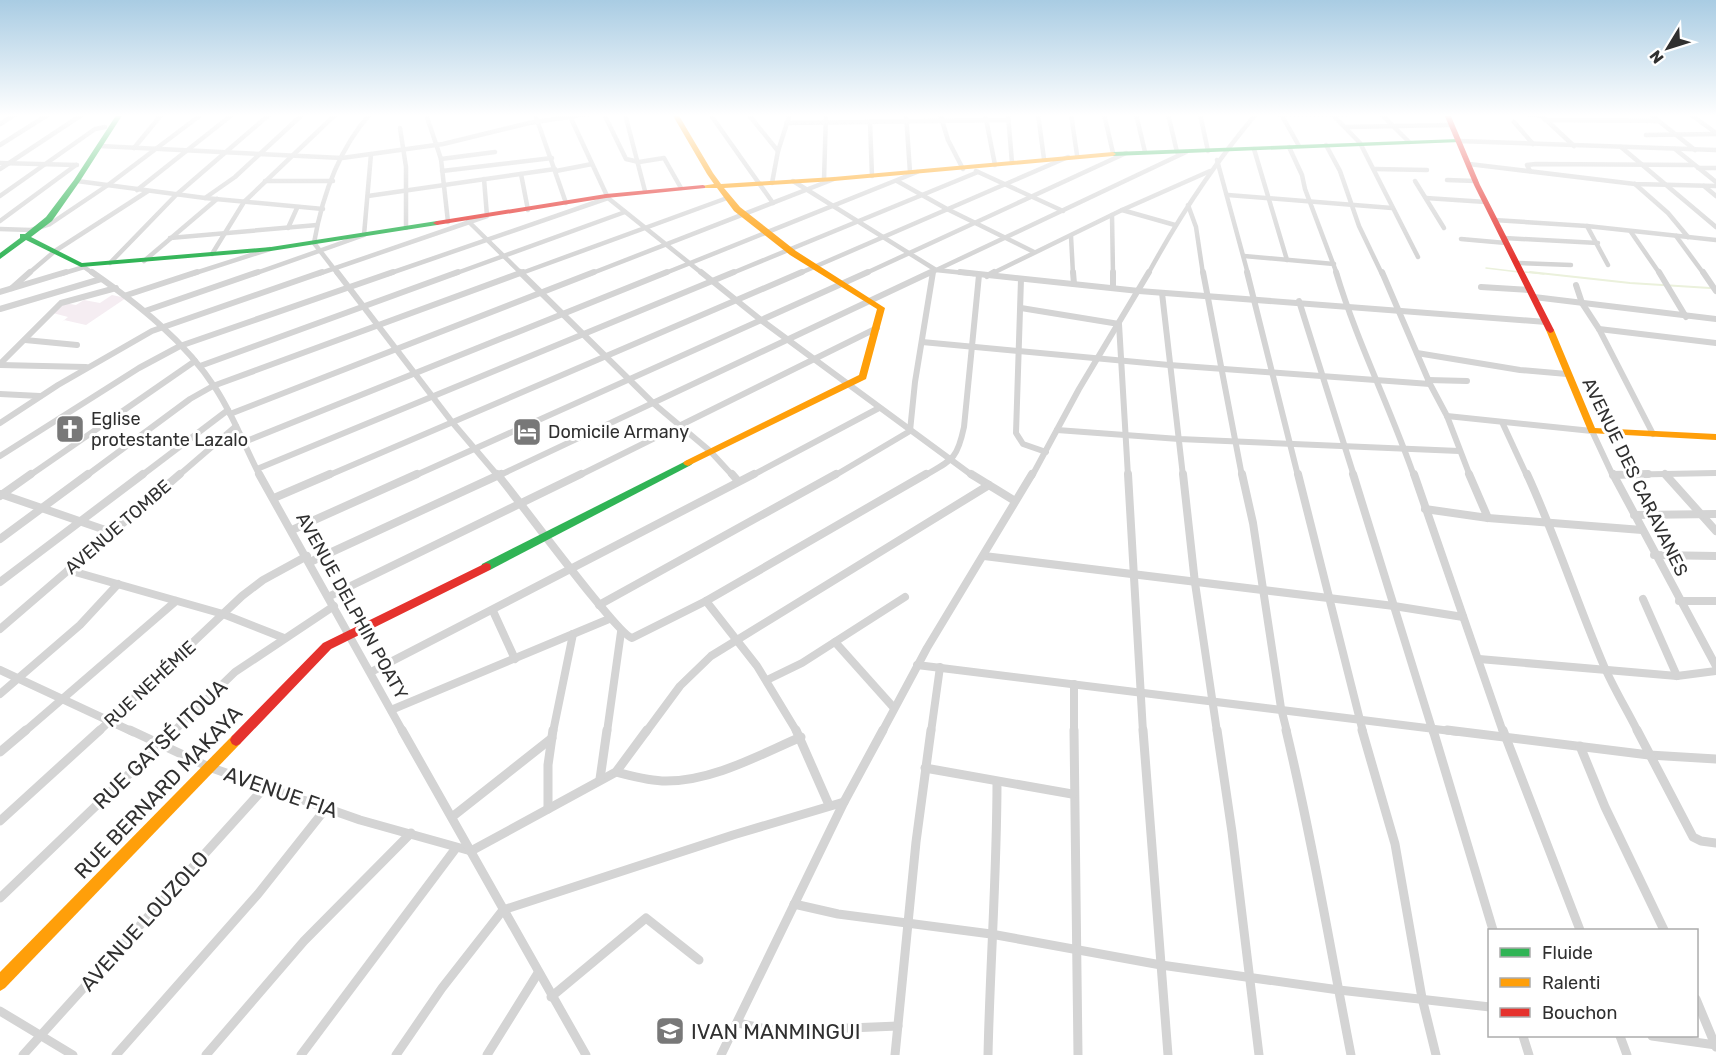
<svg xmlns="http://www.w3.org/2000/svg" width="1716" height="1055" font-family="Rubik,sans-serif">
  <style>
    .green { fill: #f5edf2 }
    .lines { fill: none; stroke-linecap: round; stroke-linejoin: round }
    .stream-far1 { stroke: #ebf1dc; stroke-width: 1.5 }
    .stream { stroke: #ebf1dc; stroke-width: 2 }
    .street-far3 { stroke: #d4d4d4; stroke-width: 4.5 }
    .street-far2 { stroke: #d4d4d4; stroke-width: 6 }
    .street-far1 { stroke: #d4d4d4; stroke-width: 8 }
    .street { stroke: #d4d4d4; stroke-width: 9 }
    .fast { fill: #30b455; fill-rule: evenodd }
    .slow { fill: #ff9f0a; fill-rule: evenodd }
    .jam { fill: #e5322d; fill-rule: evenodd }
    .labels { text-anchor: middle; dominant-baseline: central; stroke-width: 6; stroke-linejoin: round; paint-order: stroke }
    .poi-label { font-size: 18px; fill: #303030; stroke: #fff; text-anchor: start }
    .street-label { font-size: 18px; fill: #303030; stroke: #fff }
    .near-street-label { font-size: 21px; fill: #303030; stroke: #fff }
    .near-poi-label { font-size: 21px; fill: #303030; stroke: #fff; text-anchor: start }
  </style>
  <rect width="100%" height="100%" fill="#fff"/>
  <polygon class="green" points="112,295 126,298 86,325 64,320 62,322 68,317 49,312 64,303 76,305 84,300 100,303"/>
  <g class="lines">
    <g class="stream-far1">
      <polyline points="1486,268 1519,272"/>
      <polyline points="1525,272 1544,274"/>
    </g>
    <polyline class="stream" points="1530,272 1630,283 1710,288"/>
    <g class="street-far3">
      <polyline points="426,114 441,159 448,222"/>
      <polyline points="535,114 566,203"/>
      <polyline points="569,114 608,198 703,274"/>
      <polyline points="604,114 626,159 639,162 664,158 681,188"/>
      <polyline points="625,114 645,191"/>
      <polyline points="710,114 773,203"/>
      <polyline points="748,114 778,151"/>
      <polyline points="906,114 910,172"/>
      <polyline points="940,114 948,140 963,169"/>
      <polyline points="985,114 995,165"/>
      <polyline points="1008,114 1012,163"/>
      <polyline points="1038,114 1044,159"/>
      <polyline points="1071,114 1077,155"/>
      <polyline points="1104,114 1113,153"/>
      <polyline points="1136,114 1145,152"/>
      <polyline points="1168,114 1177,152"/>
      <polyline points="1200,114 1208,151"/>
      <polyline points="1276,114 1348,114"/>
      <polyline points="1281,114 1299,146"/>
      <polyline points="1381,114 1409,142"/>
      <polyline points="1527,114 1542,116 1574,146"/>
      <polyline points="1650,114 1695,150"/>
      <polyline points="1690,114 1716,133"/>
      <polyline points="1333,115 1360,143 1418,257"/>
      <polyline points="1545,120 1659,121"/>
      <polyline points="870,122 872,176"/>
      <polyline points="1514,122 1533,144"/>
      <polyline points="786,123 1008,120"/>
      <polyline points="0,124 16,114"/>
      <polyline points="1346,127 1451,125"/>
      <polyline points="400,128 406,167 406,228"/>
      <polyline points="1646,135 1716,134"/>
      <polyline points="1458,141 1716,150"/>
      <polyline points="0,145 49,114"/>
      <polyline points="1326,145 1340,171 1359,226 1382,274"/>
      <polyline points="100,146 342,158 443,144 529,123 588,114"/>
      <polyline points="1289,147 1302,175 1305,189 1337,274"/>
      <polyline points="1621,147 1716,227"/>
      <polyline points="134,148 162,114"/>
      <polyline points="1254,149 1287,260"/>
      <polyline points="1675,149 1716,182"/>
      <polyline points="441,159 495,152"/>
      <polyline points="1217,160 1248,274"/>
      <polyline points="0,163 77,165"/>
      <polyline points="1469,164 1635,184 1716,186"/>
      <polyline points="1698,168 1716,168"/>
      <polyline points="0,169 83,114"/>
      <polyline points="1374,169 1427,170"/>
      <polyline points="442,171 552,158"/>
      <polyline points="556,171 592,164"/>
      <polyline points="976,171 1063,211"/>
      <polyline points="1530,171 1527,165 1536,164 1693,165"/>
      <polyline points="521,174 528,210"/>
      <polyline points="824,180 826,114"/>
      <polyline points="1447,180 1476,181"/>
      <polyline points="77,181 205,198 323,209"/>
      <polyline points="265,181 333,181"/>
      <polyline points="793,181 936,270 974,274"/>
      <polyline points="897,181 947,209 1034,252"/>
      <polyline points="1415,181 1444,228"/>
      <polyline points="772,183 778,151 790,114"/>
      <polyline points="1635,184 1668,213 1688,237"/>
      <polyline points="1704,186 1716,196"/>
      <polyline points="137,190 233,114"/>
      <polyline points="1228,195 1392,208"/>
      <polyline points="0,196 95,129 105,127"/>
      <polyline points="368,196 555,169"/>
      <polyline points="205,198 235,177 303,114"/>
      <polyline points="1426,198 1486,202"/>
      <polyline points="1188,205 1196,227 1203,274"/>
      <polyline points="1122,210 1175,225"/>
      <polyline points="1112,215 1113,274"/>
      <polyline points="1494,220 1587,226 1716,240"/>
      <polyline points="0,221 76,165"/>
      <polyline points="468,221 522,274"/>
      <polyline points="1587,226 1608,265"/>
      <polyline points="288,228 297,208"/>
      <polyline points="0,229 31,230 50,224 108,185 202,114"/>
      <polyline points="1631,232 1660,274"/>
      <polyline points="1071,236 1073,274"/>
      <polyline points="1676,236 1704,274"/>
      <polyline points="170,238 317,225"/>
      <polyline points="1504,238 1598,243"/>
      <polyline points="1461,239 1506,243"/>
      <polyline points="212,254 244,202 336,114"/>
      <polyline points="1244,256 1334,264"/>
      <polyline points="144,261 217,199"/>
      <polyline points="110,263 176,195 270,114"/>
      <polyline points="1518,263 1571,265"/>
      <polyline points="81,265 94,274"/>
      <polyline points="28,274 55,251 148,191"/>
      <polyline points="61,274 84,267"/>
      <polyline points="192,274 270,249"/>
      <polyline points="254,274 364,235 371,154"/>
      <polyline points="318,274 487,216 484,179"/>
      <path d="M338 274 314 243C322 197 339 149 370 114"/>
      <polyline points="388,274 608,198"/>
      <polyline points="454,274 625,212"/>
      <polyline points="519,274 727,198"/>
      <polyline points="590,274 834,179"/>
      <polyline points="663,274 917,172"/>
      <polyline points="730,274 978,172"/>
      <polyline points="798,274 1068,157"/>
      <polyline points="864,274 1126,153"/>
      <polyline points="928,274 1186,152"/>
      <polyline points="991,274 1122,210 1210,171"/>
      <path d="M1148 274C1180 215 1213 165 1256 114"/>
    </g>
    <g class="street-far2">
      <path d="M92 272C138 304 185 341 216 389 234 417 245 447 260 476"/>
      <polyline points="337,272 452,422 498,476"/>
      <polyline points="520,272 653,403 710,451 733,476"/>
      <polyline points="701,272 761,320 973,476"/>
      <polyline points="960,272 1139,291 1546,322"/>
      <polyline points="1073,272 1074,284"/>
      <polyline points="1113,272 1113,288"/>
      <polyline points="1203,272 1242,476"/>
      <polyline points="1247,272 1298,476"/>
      <path d="M1336 272C1357 342 1390 407 1414 476"/>
      <polyline points="1382,272 1430,384 1447,416 1470,476"/>
      <polyline points="1659,272 1686,317"/>
      <polyline points="1703,272 1716,291"/>
      <polyline points="987,276 994,272"/>
      <polyline points="1021,279 1016,433 1023,444 1046,452"/>
      <polyline points="1576,285 1582,303 1599,329 1653,434"/>
      <polyline points="1481,287 1530,290"/>
      <polyline points="12,288 30,272"/>
      <polyline points="0,292 66,272"/>
      <polyline points="1162,293 1183,476"/>
      <polyline points="127,295 197,272"/>
      <polyline points="1534,297 1716,319"/>
      <polyline points="1299,301 1354,476"/>
      <polyline points="1021,308 1119,324 1128,476"/>
      <polyline points="0,309 101,279"/>
      <polyline points="145,311 258,272"/>
      <polyline points="1599,329 1716,343"/>
      <polyline points="25,340 77,345"/>
      <polyline points="922,342 1169,365 1430,384"/>
      <polyline points="1417,353 1520,370 1567,374"/>
      <polyline points="0,364 61,303 116,288"/>
      <polyline points="0,365 86,367"/>
      <polyline points="200,366 458,272"/>
      <polyline points="1428,380 1467,381"/>
      <polyline points="0,394 40,396"/>
      <polyline points="230,414 594,272"/>
      <polyline points="1447,416 1592,431 1613,476"/>
      <polyline points="1502,422 1527,476"/>
      <polyline points="0,423 58,385 152,331 322,272"/>
      <polyline points="1057,430 1179,439 1459,451"/>
      <polyline points="244,442 667,272"/>
      <polyline points="0,456 139,368 180,346 393,272"/>
      <polyline points="257,469 734,272"/>
      <polyline points="1665,474 1667,476"/>
      <polyline points="1613,475 1716,473"/>
      <polyline points="29,476 195,361"/>
      <polyline points="86,476 190,399 213,386 523,272"/>
      <polyline points="141,476 228,410"/>
      <polyline points="178,476 236,426"/>
      <polyline points="327,476 802,272"/>
      <polyline points="414,476 868,272"/>
      <polyline points="498,476 931,272"/>
      <polyline points="578,476 877,328"/>
      <polyline points="751,476 879,408"/>
      <polyline points="834,476 910,431 915,382 933,272"/>
      <path d="M924 476C952 460 957 460 964 427L979 275"/>
      <polyline points="1032,476 1079,389 1149,272"/>
    </g>
    <g class="street-far1">
      <polyline points="259,474 403,732"/>
      <path d="M497 474C517 497 617 635 632 638L706 601 926 474"/>
      <polyline points="732,474 738,481"/>
      <polyline points="971,474 1015,501"/>
      <polyline points="1128,474 1143,732"/>
      <polyline points="1183,474 1195,583 1217,732"/>
      <polyline points="1242,474 1253,523 1281,708 1287,732"/>
      <polyline points="1298,474 1363,732"/>
      <polyline points="1353,474 1433,732"/>
      <polyline points="1414,474 1503,732"/>
      <polyline points="1469,474 1488,518"/>
      <path d="M1527 474C1556 537 1577 603 1604 666 1614 689 1627 710 1638 732"/>
      <polyline points="1613,474 1716,666"/>
      <polyline points="1665,474 1716,531"/>
      <polyline points="1613,475 1648,474"/>
      <polyline points="1,494 111,532"/>
      <polyline points="0,496 31,474"/>
      <polyline points="274,498 330,474"/>
      <polyline points="1425,509 1488,518 1642,530"/>
      <polyline points="1634,515 1716,514"/>
      <polyline points="292,530 417,474"/>
      <polyline points="0,539 88,474"/>
      <polyline points="1654,555 1716,556"/>
      <polyline points="984,556 1394,606 1463,617"/>
      <polyline points="310,562 501,474"/>
      <polyline points="68,570 223,614 284,638"/>
      <polyline points="0,582 143,474"/>
      <polyline points="328,597 581,474"/>
      <polyline points="1643,599 1677,676"/>
      <polyline points="706,601 757,666 797,732"/>
      <polyline points="1679,601 1716,601"/>
      <polyline points="599,605 836,474"/>
      <polyline points="493,611 515,659"/>
      <polyline points="0,629 180,474"/>
      <polyline points="835,642 894,708"/>
      <polyline points="1479,659 1677,676 1716,671"/>
      <polyline points="917,665 1459,732"/>
      <polyline points="0,670 133,732"/>
      <polyline points="371,672 754,474"/>
      <polyline points="767,680 802,663 905,597"/>
      <polyline points="0,694 80,625 118,584"/>
      <polyline points="391,710 609,619"/>
      <polyline points="24,732 176,601"/>
      <polyline points="98,732 242,596 263,580 307,556"/>
      <polyline points="173,732 235,672 334,606"/>
      <polyline points="553,732 573,634"/>
      <polyline points="607,732 621,632"/>
      <polyline points="646,732 680,686 711,656 989,485"/>
      <polyline points="882,732 927,648 1032,474"/>
      <polyline points="931,732 940,667"/>
      <polyline points="1074,732 1074,684"/>
    </g>
    <g class="street">
      <polyline points="130,730 209,767 360,820 471,851 616,772 647,730"/>
      <polyline points="402,730 586,1055"/>
      <polyline points="796,730 829,805"/>
      <polyline points="1074,730 1078,1055"/>
      <polyline points="1143,730 1168,1055"/>
      <polyline points="1217,730 1232,832 1259,1055"/>
      <path d="M1286 730C1312 838 1330 947 1351 1055"/>
      <polyline points="1362,730 1395,844 1422,998 1436,1055"/>
      <polyline points="1433,730 1493,930"/>
      <polyline points="1447,730 1649,755 1716,759"/>
      <polyline points="1503,730 1580,930"/>
      <polyline points="1637,730 1693,837 1701,841 1716,843"/>
      <polyline points="1580,746 1605,807 1664,930"/>
      <polyline points="0,752 26,730"/>
      <polyline points="925,768 1072,794"/>
      <path d="M616 772C632 776 649 781 666 781 713 781 759 755 801 737"/>
      <polyline points="600,779 607,730"/>
      <polyline points="548,809 548,765 553,730"/>
      <polyline points="452,817 552,738"/>
      <polyline points="0,821 100,730"/>
      <polyline points="0,898 175,730"/>
      <polyline points="794,904 838,914 991,934 1161,965 1339,990 1490,1007"/>
      <polyline points="551,997 646,918 699,960"/>
      <polyline points="1696,999 1716,1047"/>
      <polyline points="0,1011 73,1055"/>
      <polyline points="738,1023 776,1031 898,1026"/>
      <polyline points="1523,1036 1529,1055"/>
      <polyline points="1620,1036 1627,1055"/>
      <polyline points="1652,1036 1716,1045"/>
      <polyline points="23,1055 265,787"/>
      <polyline points="116,1055 258,894 327,807"/>
      <polyline points="206,1055 304,941 411,833"/>
      <polyline points="301,1055 456,848"/>
      <polyline points="396,1055 442,988 503,910 733,835 844,802"/>
      <polyline points="487,1055 538,973"/>
      <polyline points="721,1055 844,802 883,730"/>
      <polyline points="895,1055 916,842 931,730"/>
      <path d="M988 1055C990 964 997 873 997 782"/>
    </g>
    <g class="fast">
      <polygon points="117,114 123,114 80,181 52,221 31,237 82,263 271,247 437,221 441,223 437,225 271,251 81,267 26,240 0,259 0,253 20,238 20,234 25,234 46,217 74,180"/>
      <polygon points="1458,139 1460,140 1460,142 1113,156 1110,154 1113,152"/>
      <polygon points="688,460 691,461 693,463 691,465 490,570 482,570 481,567 482,564"/>
    </g>
    <g class="slow">
      <polygon points="672,114 678,114 713,173 721,184 834,177 1113,152 1116,154 1113,156 834,181 724,188 740,207 796,251 885,308 866,379 688,466 685,465 683,463 685,461 859,375 877,309 790,255 734,211 717,188 701,188 701,186 714,184 707,174"/>
      <polygon points="1550,327 1554,330 1595,428 1716,434 1716,440 1589,433 1546,330"/>
      <polygon points="236,734 240,736 242,740 240,744 5,988 0,991 0,972 232,736"/>
    </g>
    <g class="jam">
      <polygon points="1444,114 1450,114 1480,185 1554,330 1553,332 1550,333 1546,330 1474,185"/>
      <polygon points="703,185 705,186 705,188 606,198 437,225 433,223 437,221 606,194"/>
      <polygon points="486,563 490,564 491,567 490,570 331,649 240,744 236,746 232,744 230,740 232,736 323,643"/>
    </g>
  </g>
  <linearGradient id="sky" x2="0" y2="1"><stop stop-color="#a9cce3"/><stop offset="0.44" stop-color="#fff"/><stop offset="1" stop-color="#fff" stop-opacity="0"/></linearGradient>
  <rect width="1716" height="262" fill="url(#sky)"/>
  <defs>
    <g id="church-square" transform="scale(1.5)"><rect x="-9" y="-9" width="18" height="18" rx="4" fill="#787878" stroke="#fff"/><path d="M-1.2-6h2.4v3.5h3.3v2.4h-3.3V6h-2.4V-.1h-3.3v-2.4h3.3Z" fill="#fff"/></g>
    <g id="hotel-square" transform="scale(1.5)"><rect x="-9" y="-9" width="18" height="18" rx="4" fill="#787878" stroke="#fff"/><path d="M-6-4.5h1.5V1H6V5H4.5V3h-9V5H-6ZM-4 0a1.8 1.8 0 1 1 3.6 0ZM.5 0V-2.5h3Q6-2.5 6 0Z" fill="#fff"/></g>
    <g id="university-square" transform="scale(1.5)"><rect x="-9" y="-9" width="18" height="18" rx="4" fill="#787878" stroke="#fff"/><path d="M0-5L7-2L0 1L-7-2ZM-4 1L0 2.5L4 1V4Q0 6-4 4Z" fill="#fff"/></g>
  </defs>
  <g fill-rule="evenodd">
    <use href="#church-square" x="70" y="429"/>
    <use href="#hotel-square" x="527" y="432"/>
    <use href="#university-square" x="670" y="1031"/>
  </g>
  <g class="labels">
    <g class="poi-label">
      <text x="91" y="419">Eglise<tspan x="91" dy="21">protestante Lazalo</tspan></text>
      <text x="548" y="432">Domicile Armany</text>
    </g>
    <g class="street-label">
      <text transform="translate(1635 477) rotate(64)">AVENUE DES CARAVANES</text>
      <text transform="translate(118 527) rotate(-41)">AVENUE TOMBE</text>
      <text transform="translate(352 606) rotate(61)">AVENUE DELPHIN POATY</text>
      <text transform="translate(150 684) rotate(-43)">RUE NEHÉMIE</text>
    </g>
    <g class="near-street-label">
      <text transform="translate(160 744) rotate(-44)">RUE GATSÉ ITOUA</text>
      <text transform="translate(158 792) rotate(-46)">RUE BERNARD MAKAYA</text>
      <text transform="translate(281 792) rotate(19)">AVENUE FIA</text>
      <text transform="translate(144 921) rotate(-48)">AVENUE LOUZOLO</text>
    </g>
    <g class="near-poi-label">
      <text x="691" y="1031">IVAN MANMINGUI</text>
    </g>
  </g>
  <rect x="1488" y="929" width="210" height="108" fill="#ffffff" stroke="#acacac" stroke-width="1.5"/>
  <rect x="1500" y="948" width="30" height="9" fill="#30b455" stroke="#acacac" stroke-width="1.5"/>
  <text x="1542" y="959" font-size="18" fill="#303030">Fluide</text>
  <rect x="1500" y="978" width="30" height="9" fill="#ff9f0a" stroke="#acacac" stroke-width="1.5"/>
  <text x="1542" y="989" font-size="18" fill="#303030">Ralenti</text>
  <rect x="1500" y="1008" width="30" height="9" fill="#e5322d" stroke="#acacac" stroke-width="1.5"/>
  <text x="1542" y="1019" font-size="18" fill="#303030">Bouchon</text>
  <g transform="translate(1668 48) rotate(232)" stroke="#ffffff" stroke-width="4.5" paint-order="stroke">
  <path d="M0-4.5L10 22L0 15L-10 22Z" fill="#303030"/>
  <text y="-9" font-size="16" font-weight="bold" text-anchor="middle" fill="#303030">N</text>
  </g>
</svg>
